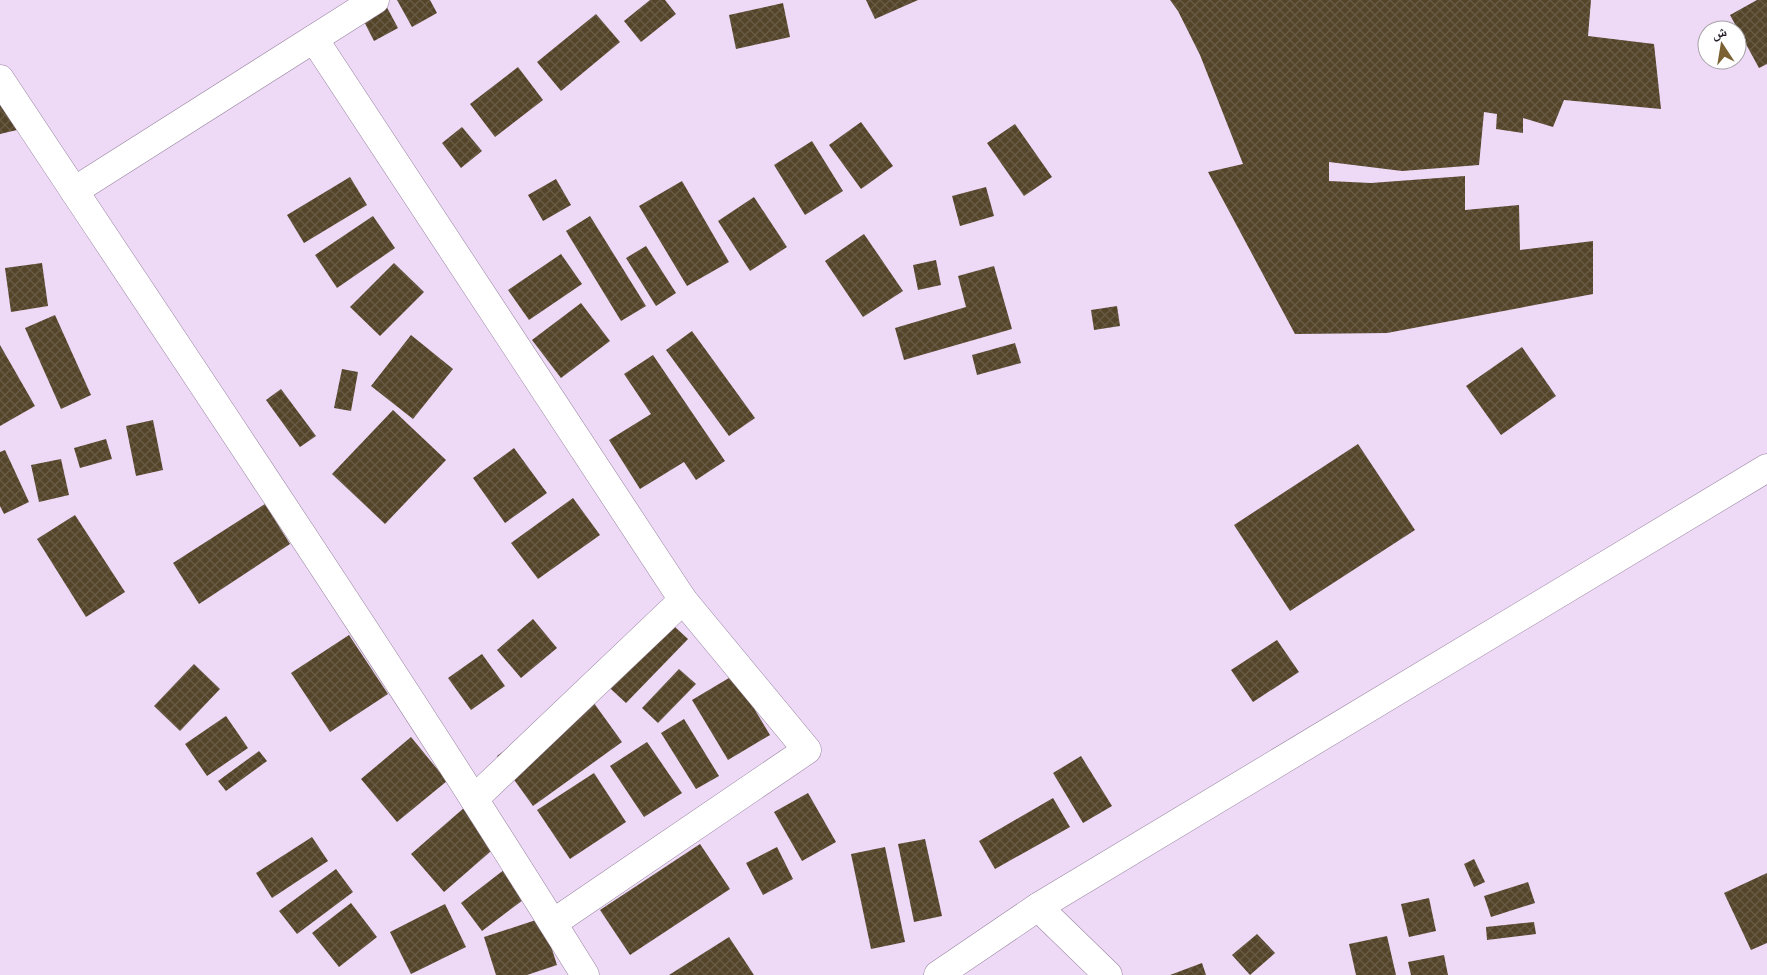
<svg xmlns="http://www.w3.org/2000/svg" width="1767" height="975" font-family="'Zilla Slab','Noto Naskh Arabic',serif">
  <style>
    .building { fill: url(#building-cross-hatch) }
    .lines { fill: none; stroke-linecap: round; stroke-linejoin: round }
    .minor-casing { stroke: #9986a1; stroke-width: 29 }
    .minor { stroke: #fff; stroke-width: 28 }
  </style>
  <defs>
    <pattern id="building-cross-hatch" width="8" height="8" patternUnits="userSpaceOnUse" patternTransform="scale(1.25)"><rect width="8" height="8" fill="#544429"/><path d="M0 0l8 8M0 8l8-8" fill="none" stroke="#695c47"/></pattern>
  </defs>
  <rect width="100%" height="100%" fill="#eed9f7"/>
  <g class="building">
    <polygon points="353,0 383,0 398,28 374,41"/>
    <polygon points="397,0 430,0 437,13 412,27"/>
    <polygon points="650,0 665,0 676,14 641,42 624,21"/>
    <polygon points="866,0 918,0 875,19"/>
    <polygon points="1170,0 1591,0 1588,36 1654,44 1661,109 1564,100 1553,127 1523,118 1523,133 1496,129 1497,114 1484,112 1479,165 1402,171 1329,162 1329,181 1371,183 1465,176 1465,210 1519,205 1520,250 1593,241 1593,294 1387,333 1295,334 1208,172 1243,164 1200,55 1178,11"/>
    <polygon points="1757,0 1767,0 1767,64 1759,68 1730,15"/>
    <polygon points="783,3 790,37 736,49 729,15"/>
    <polygon points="596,14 620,42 561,91 537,62"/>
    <polygon points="518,67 543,100 495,137 470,104"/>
    <polygon points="5,81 17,130 0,134 0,83"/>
    <polygon points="861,122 893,166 861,189 829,145"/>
    <polygon points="1015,124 1052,177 1024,196 987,143"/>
    <polygon points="462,127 482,151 461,168 442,143"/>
    <polygon points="812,141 843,191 805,215 774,165"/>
    <polygon points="350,177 367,205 304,243 287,215"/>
    <polygon points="556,179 571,205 543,221 528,195"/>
    <polygon points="682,181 729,262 687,286 639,206"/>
    <polygon points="986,187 994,216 960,226 952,196"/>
    <polygon points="754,197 787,247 750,271 718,221"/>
    <polygon points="373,216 395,248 337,288 315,255"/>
    <polygon points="590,216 646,306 621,321 566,231"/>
    <polygon points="864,234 903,291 863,317 825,261"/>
    <polygon points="646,246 676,293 656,306 626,258"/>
    <polygon points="561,254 582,284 529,320 508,290"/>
    <polygon points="936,260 941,285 918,290 913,265"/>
    <polygon points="42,263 48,306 11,312 5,268"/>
    <polygon points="394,263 424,292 380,336 350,307"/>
    <polygon points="994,266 1012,329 904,360 895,328 966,307 958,276"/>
    <polygon points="581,303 610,341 561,378 532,340"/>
    <polygon points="1117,306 1120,326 1094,330 1091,310"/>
    <polygon points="55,315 91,395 61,409 25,328"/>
    <polygon points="692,331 755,418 729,436 666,350"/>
    <polygon points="411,335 453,369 413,419 371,386"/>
    <polygon points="1015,343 1021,363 977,375 972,355"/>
    <polygon points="0,345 35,406 0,426"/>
    <polygon points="1522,347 1556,396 1501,435 1466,386"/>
    <polygon points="653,355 725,461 696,480 684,462 640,489 609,440 651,414 624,374"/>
    <polygon points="342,369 358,372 351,411 334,408"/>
    <polygon points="281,389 316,436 300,447 266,400"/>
    <polygon points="393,410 446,460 385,524 332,474"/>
    <polygon points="153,420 163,470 136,476 126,426"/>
    <polygon points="106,439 112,459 80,468 74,448"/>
    <polygon points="1358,444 1415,530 1290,611 1234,525"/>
    <polygon points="514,448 547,493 505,523 473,478"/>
    <polygon points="5,450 29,502 4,514 0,506 0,452"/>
    <polygon points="61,459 69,495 39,502 31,465"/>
    <polygon points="573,498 600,535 538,579 511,543"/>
    <polygon points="265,504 290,544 199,604 173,563"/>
    <polygon points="75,515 125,592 86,617 37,539"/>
    <polygon points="662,615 688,639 626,703 600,679"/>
    <polygon points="533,619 557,648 521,678 497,650"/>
    <polygon points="349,635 388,694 330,732 291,673"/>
    <polygon points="1277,640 1299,672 1253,702 1231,670"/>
    <polygon points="482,654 505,686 471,710 448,678"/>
    <polygon points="194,664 220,689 180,731 154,706"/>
    <polygon points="679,669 696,684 658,723 642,708"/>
    <polygon points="734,675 770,735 728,760 692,700"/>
    <polygon points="586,692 622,742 533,806 497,756"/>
    <polygon points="226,716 248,748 207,776 185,744"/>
    <polygon points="684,719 719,776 696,789 661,733"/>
    <polygon points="411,737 447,781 397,822 361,779"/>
    <polygon points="647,742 682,793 644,817 610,766"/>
    <polygon points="259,751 267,761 226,791 218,781"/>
    <polygon points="1081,756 1112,806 1083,823 1053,773"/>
    <polygon points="594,773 626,822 570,859 537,810"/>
    <polygon points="808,793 836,842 802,861 774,812"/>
    <polygon points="1053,798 1070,827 995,869 979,841"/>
    <polygon points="465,807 498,845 444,892 411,854"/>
    <polygon points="312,837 328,861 272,898 256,873"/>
    <polygon points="925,839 942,916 914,922 898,844"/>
    <polygon points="700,844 730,889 630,955 600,910"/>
    <polygon points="777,847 793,879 763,895 746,863"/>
    <polygon points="885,847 905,942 871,949 851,854"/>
    <polygon points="1474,859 1485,882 1474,887 1464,864"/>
    <polygon points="509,866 531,894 482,931 461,903"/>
    <polygon points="336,869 353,892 297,934 279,911"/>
    <polygon points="1767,873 1767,943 1751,950 1724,893"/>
    <polygon points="1528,882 1535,903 1491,917 1484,896"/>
    <polygon points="1429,898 1436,931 1409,937 1401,904"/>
    <polygon points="351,903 377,937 339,967 312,933"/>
    <polygon points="445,904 466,947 411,974 390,932"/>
    <polygon points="542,918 557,965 527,975 496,975 484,937"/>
    <polygon points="1534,922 1536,934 1487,940 1486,927"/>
    <polygon points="1257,934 1275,953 1250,975 1232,955"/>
    <polygon points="1387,936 1396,975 1356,975 1349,944"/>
    <polygon points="729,937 754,975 669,975"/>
    <polygon points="1444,955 1448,975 1411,975 1408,962"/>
    <polygon points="1202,963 1206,975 1170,975"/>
  </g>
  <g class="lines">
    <g class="minor-casing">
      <g id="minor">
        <polyline points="314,39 683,600 474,799"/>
        <path d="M0 79C197 377 397 672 585 975"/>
        <polyline points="74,191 375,0"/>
        <polyline points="1038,907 1108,975"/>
        <polyline points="553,923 807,750 683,600"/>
        <polyline points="938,975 1038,907 1767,468"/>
      </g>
    </g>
    <use href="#minor" class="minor"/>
  </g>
  <g transform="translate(1722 45) rotate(348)"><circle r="24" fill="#ffffff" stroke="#a7a4a9"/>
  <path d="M0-4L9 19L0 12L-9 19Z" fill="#7c6133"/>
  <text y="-8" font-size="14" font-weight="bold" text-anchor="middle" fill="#241c27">ش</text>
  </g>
</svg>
